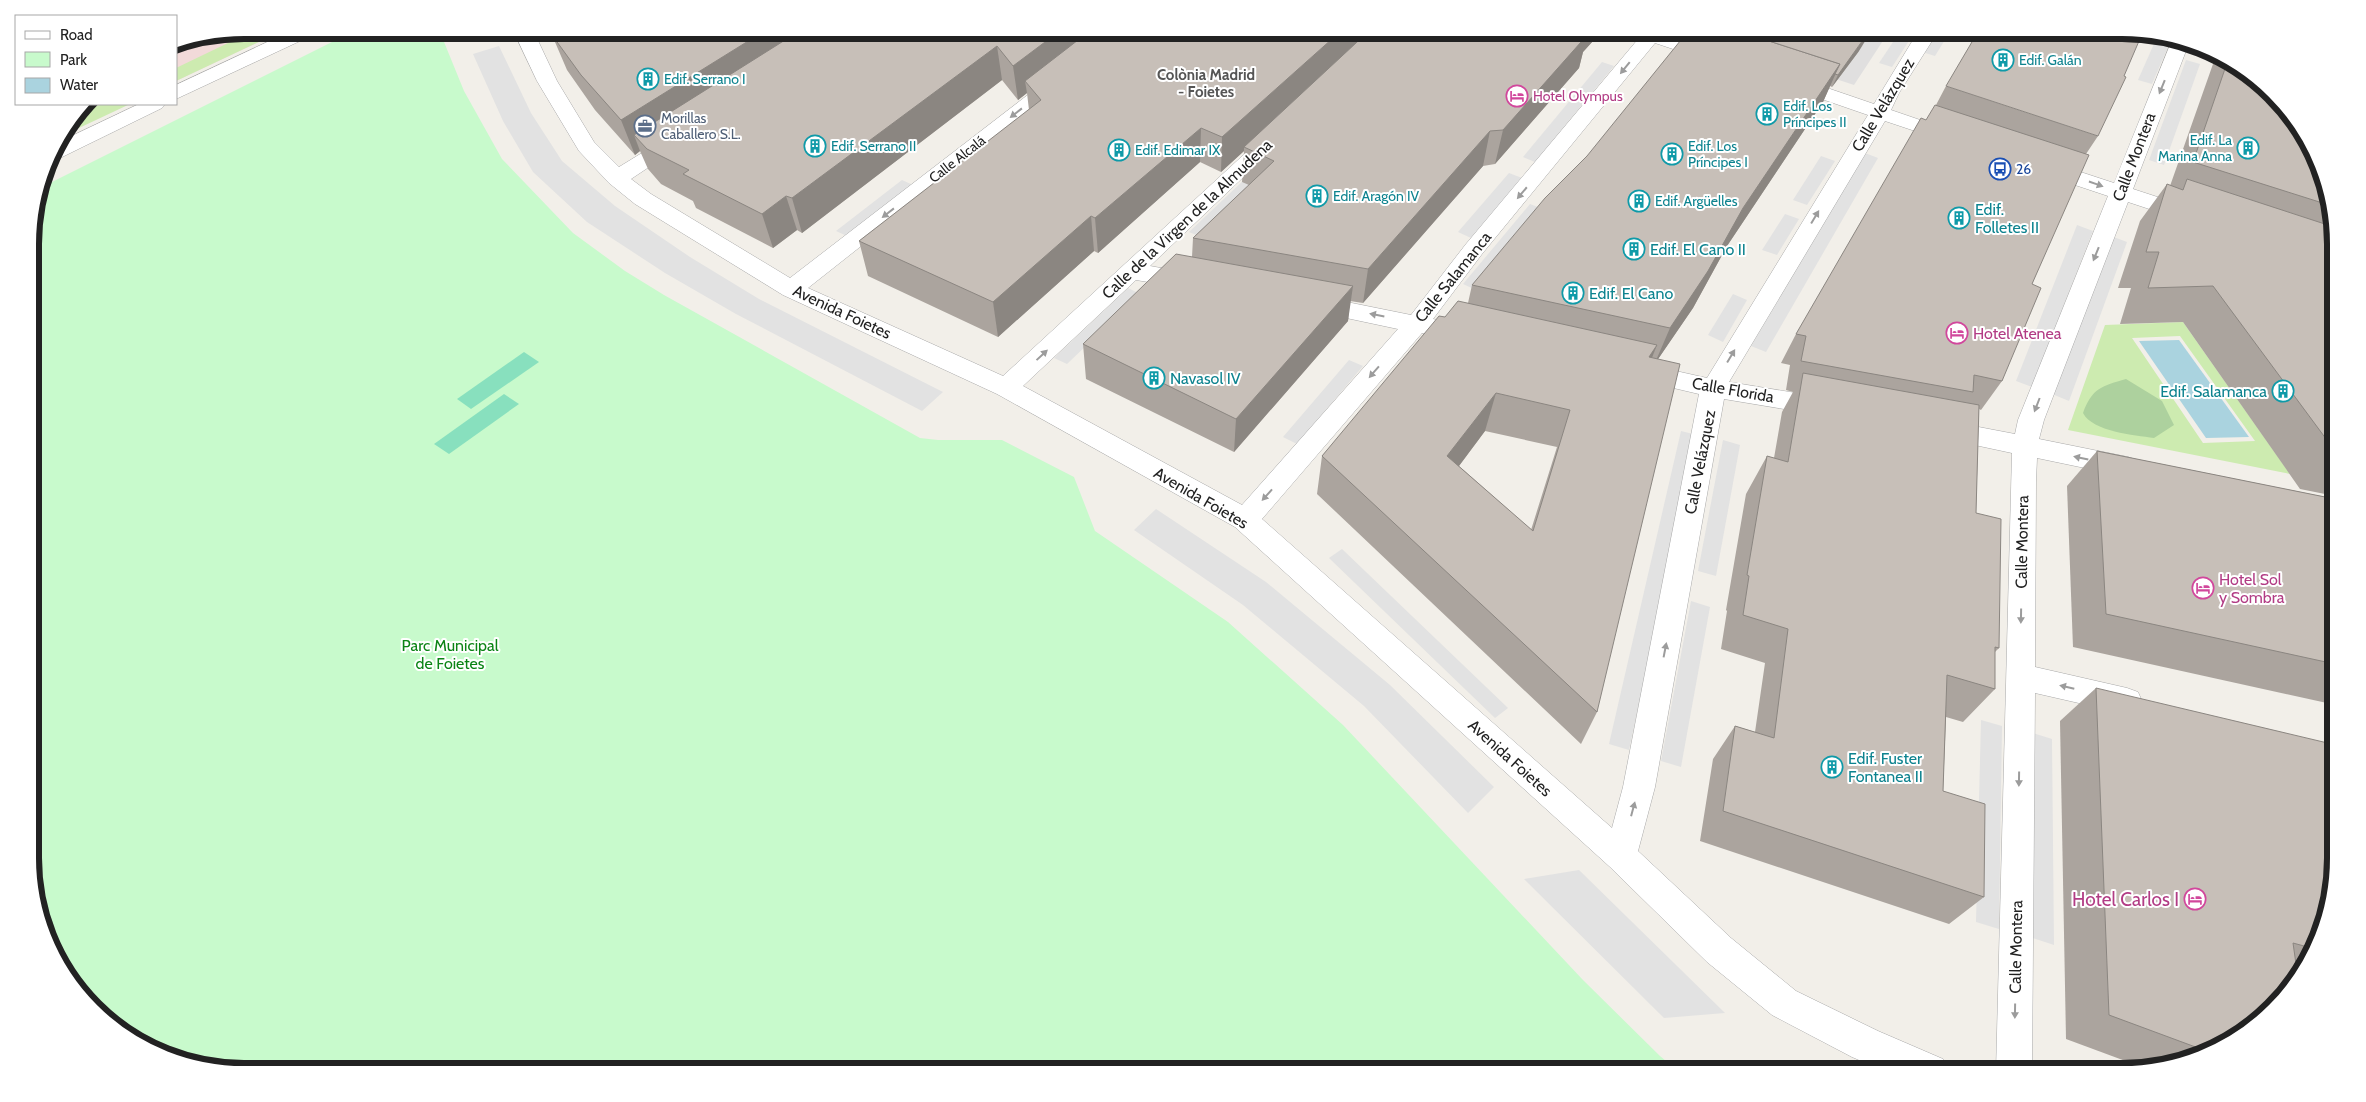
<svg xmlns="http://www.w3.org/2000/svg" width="2366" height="1102" font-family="Cabin,sans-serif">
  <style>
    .residential { fill: #e0dfdf }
    .commercial { fill: #f2dad9 }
    .grass { fill: #cdebb0; fill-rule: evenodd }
    .forest { fill: #add19e }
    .park { fill: #c8facc }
    .pitch { fill: #88e0be }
    .parking { fill: #e2e2e2 }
    .water { fill: #aad3df }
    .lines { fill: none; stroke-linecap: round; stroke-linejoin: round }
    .minor-casing { stroke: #a9a9a9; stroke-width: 1 }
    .minor { fill: #fff; fill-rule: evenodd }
    .wall { fill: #aba49e; fill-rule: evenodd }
    .shaded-wall { fill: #8b8681 }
    .building { fill: #c7bfb8; stroke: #8b8681; fill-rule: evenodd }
    .oneway { fill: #9c9c9c }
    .labels { text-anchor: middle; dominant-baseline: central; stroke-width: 4; stroke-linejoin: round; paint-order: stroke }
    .far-culture-label { font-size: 14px; fill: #0d838f; stroke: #fff; text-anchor: start }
    .far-hotel-label { font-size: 14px; fill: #b23c85; stroke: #fff; text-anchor: start }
    .far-service-label { font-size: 14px; fill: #4e5e75; stroke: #fff; text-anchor: start }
    .far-street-label { font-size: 14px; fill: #222; stroke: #fff }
    .far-transit-label { font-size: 14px; fill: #164399; stroke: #fff; text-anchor: start }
    .far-neighbourhood-label { font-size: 15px; font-weight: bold; fill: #555; stroke: #fff }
    .street-label { font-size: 16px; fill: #222; stroke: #fff }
    .culture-label { font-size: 16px; fill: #0d838f; stroke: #fff; text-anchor: start }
    .hotel-label { font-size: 16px; fill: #b23c85; stroke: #fff; text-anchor: start }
    .park-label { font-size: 16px; fill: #0c8416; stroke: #fff }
    .near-hotel-label { font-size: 19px; fill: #b23c85; stroke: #fff; text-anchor: end }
    .rim { fill: none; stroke: #222; stroke-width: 6 }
  </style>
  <rect width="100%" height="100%" fill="#f2efe9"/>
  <polygon class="residential" points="1688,30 1890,30 1854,85"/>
  <polygon class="commercial" points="244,30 284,30 176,81 176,43"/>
  <g class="grass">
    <polygon points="255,30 284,30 176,81 176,68"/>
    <polygon points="101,104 130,104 62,136 78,115"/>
    <path d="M2183 322 2290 474 2068 430 2105 325ZM2180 336 2255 441 2203 443 2132 338Z"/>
  </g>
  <path class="forest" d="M2126 379 2162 401 2174 425 2154 438C2134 435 2093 432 2083 413 2092 388 2102 386 2126 379Z"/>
  <polygon class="park" points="359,31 442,37 464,91 502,159 573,233 625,271 664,295 920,438 938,440 1002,440 1074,477 1095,531 1228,622 1343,725 1583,980 1660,1056 1679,1072 244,1072 162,1056 113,1028 74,989 46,940 32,887 30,229 42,187 334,41"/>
  <g class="pitch">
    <polygon points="524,352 539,362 471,409 457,399"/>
    <polygon points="504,394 519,404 449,454 434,444"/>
  </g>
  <g class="parking">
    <polygon points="1402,30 1201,237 1189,232"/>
    <polygon points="1901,30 1916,30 1892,67 1879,63"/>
    <polygon points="1936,30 1951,30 1935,56 1922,52"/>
    <polygon points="2157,37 2171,40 2152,84 2138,80"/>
    <polygon points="499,46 531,113 562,161 615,206 690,257 759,299 943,392 922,411 736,314 665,273 587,222 533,172 503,121 473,54"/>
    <polygon points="2186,60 2200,64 2164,165 2149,160"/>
    <polygon points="1602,62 1614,66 1535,162 1523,157"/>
    <polygon points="1865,153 1878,158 1766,352 1751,346"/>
    <polygon points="1821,156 1835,161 1807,205 1793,200"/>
    <polygon points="1509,173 1522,178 1471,238 1458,232"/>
    <polygon points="902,180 913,185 847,236 836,231"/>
    <polygon points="1530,204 1543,209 1476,290 1463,284"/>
    <polygon points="1785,214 1799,219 1777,255 1762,250"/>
    <polygon points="2077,225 2093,231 2032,387 2016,381"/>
    <polygon points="2111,236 2127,242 2069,401 2052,394"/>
    <polygon points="1128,288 1140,294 1067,364 1054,358"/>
    <polygon points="1733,294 1747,300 1723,342 1708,335"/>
    <polygon points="1349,360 1363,366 1297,444 1283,437"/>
    <polygon points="1681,431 1697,435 1629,750 1609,744"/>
    <polygon points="1723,440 1740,445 1716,576 1698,571"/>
    <polygon points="1156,509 1266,582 1390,685 1494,787 1468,813 1364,706 1243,605 1134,530"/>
    <polygon points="1342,549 1508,708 1495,718 1329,558"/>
    <polygon points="1691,601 1710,607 1681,767 1661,761"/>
    <polygon points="1981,720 2002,726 1999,929 1976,922"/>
    <polygon points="2030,732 2052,739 2054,945 2030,937"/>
    <polygon points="1579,870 1725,1013 1664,1018 1524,879"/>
    <polygon points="1800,1062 1821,1072 1759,1072"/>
  </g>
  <polygon class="water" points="2179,340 2249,437 2206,438 2139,341"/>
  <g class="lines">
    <g class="minor-casing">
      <g id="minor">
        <polygon points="293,30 318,30 315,34 176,99 176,85"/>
        <polygon points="513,30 533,30 557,81 594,142 619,167 668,137 675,135 682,137 685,141 682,145 631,179 651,194 790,278 1051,77 1058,75 1065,77 1068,81 1065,85 808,288 1003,376 1263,137 1270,135 1277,137 1280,141 1277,145 1150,266 1199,275 1203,281 1199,287 1191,289 1136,280 1023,386 1242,505 1398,329 1304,309 1300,303 1304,297 1312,295 1411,315 1466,244 1639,38 1628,34 1625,30 1666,30 1663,33 1719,52 1722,56 1719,60 1712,62 1655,43 1482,254 1433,319 1474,328 1478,334 1474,340 1466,342 1422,333 1262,519 1612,828 1623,787 1699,394 1631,378 1628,372 1631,366 1640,363 1707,378 1868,115 1784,86 1781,82 1784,78 1791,76 1798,78 1874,104 1919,30 1939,30 1899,93 1891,110 1958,133 1961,137 1958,141 1951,143 1885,121 1729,382 1826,398 1835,400 1839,407 1835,414 1826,416 1724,399 1655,787 1638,851 1731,938 1796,991 1878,1031 1943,1059 1948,1072 1887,1072 1852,1057 1772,1015 1707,962 1610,867 1235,527 997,394 783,295 635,204 609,183 579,151 537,81"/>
        <polygon points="2172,40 2189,43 2133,189 2197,210 2200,215 2197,220 2189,222 2128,202 2044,420 2039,439 2128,457 2137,460 2141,467 2137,474 2128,477 2037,458 2036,481 2035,667 2127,688 2138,692 2142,701 2138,710 2127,714 2035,693 2032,1072 1996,1072 2012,453 1942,438 1933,436 1929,429 1933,422 1942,420 2015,434 2018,420 2108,196 2036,172 2033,167 2036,162 2044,160 2114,183"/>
        <polygon points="139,104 165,104 162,108 58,159 49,160 52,149 57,143"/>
      </g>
    </g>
    <use href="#minor" class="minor"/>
  </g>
  <g class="wall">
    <polygon points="562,30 1603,30 1583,52 1579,68 1495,164 1483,166 1363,303 1350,301 1348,321 1234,452 1086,379 1083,344 1192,257 1193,238 1249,185 1242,182 1244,151 1221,172 1200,162 1098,253 1094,251 998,337 868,276 859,241 1029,110 1027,93 1018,100 1002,80 802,233 797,230 773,248 696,208 693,201 661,184 648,169 640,151 635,155 595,110 567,70 552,35"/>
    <path d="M1859 51 1832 87 1830 86 1823 102 1727 246 1693 308 1658 359 1597 712 1581 744 1317 494 1322 456 1445 317 1468 303 1472 285 1587 156ZM1485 431 1557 447 1531 530 1459 466Z"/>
    <polygon points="2219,55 2253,74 2320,162 2334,216 2335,496 2300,489 2183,322 2120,324 2131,288 2118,288 2140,221 2167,184 2170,186 2213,64"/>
    <polygon points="1946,86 2098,136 2086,154 2032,284 2002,381 1981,410 1979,409 1976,513 1999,648 1995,652 1995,689 1963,722 1946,717 1943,791 1984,897 1949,924 1700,841 1713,759 1735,726 1755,732 1765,663 1721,649 1727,611 1726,610 1746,494 1767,456 1774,458 1782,412 1793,392 1786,390 1790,365 1781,363 1796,334 1936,105"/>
    <polygon points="2097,451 2335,499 2336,705 2073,647 2067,486"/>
    <polygon points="2096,688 2320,940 2292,989 2241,1036 2191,1061 2147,1069 2066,1039 2060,721"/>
  </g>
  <g class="shaded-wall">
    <polygon points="766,30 830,30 634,135 640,151 635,155 621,120"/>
    <polygon points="1061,30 1109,30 1025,81 1027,93 1018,100 1013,66"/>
    <polygon points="1342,30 1375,30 1244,147 1244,151 1221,172 1222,137"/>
    <polygon points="1582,30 1603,30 1583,52 1579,68 1495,164 1503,130"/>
    <polygon points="1870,30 1872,30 1859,51 1832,87 1838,75"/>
    <polygon points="997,46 1002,80 802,233 792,198"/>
    <polygon points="1840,64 1823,102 1727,246 1693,308 1654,365 1670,328 1743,208"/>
    <polygon points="1201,128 1200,162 1098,253 1095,218"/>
    <polygon points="1490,131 1483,166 1363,303 1368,269"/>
    <polygon points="786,196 797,230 773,248 762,214"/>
    <polygon points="1091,216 1094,251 998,337 993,302"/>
    <polygon points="1353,286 1348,321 1234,452 1236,419"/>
    <polygon points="1657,345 1642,383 1649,357"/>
    <polygon points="1496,393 1485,431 1438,494 1447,456"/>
  </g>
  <g class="building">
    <polygon points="562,30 766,30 621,120 581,75 552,35"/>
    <polygon points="801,30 1061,30 1013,66 997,46 792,198 786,196 762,214 683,174 689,170 647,149 634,135"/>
    <polygon points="1091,30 1342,30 1222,137 1201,128 1095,218 1091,216 993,302 859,241 1041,100 1025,81"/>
    <polygon points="1370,30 1582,30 1581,31 1589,33 1503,130 1490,131 1368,269 1193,238 1274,161 1244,147"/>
    <polygon points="1689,30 1735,30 1840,64 1743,208 1708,271 1670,328 1472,285 1545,198 1587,156"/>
    <polygon points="1735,30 1870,30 1838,75 1835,74 1840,64"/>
    <polygon points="1979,30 2122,30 2142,34 2124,76 2126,77 2098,136 1946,86"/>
    <polygon points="2228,60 2253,74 2292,114 2320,162 2332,206 2193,162"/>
    <polygon points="1935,105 2089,155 2032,284 2041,288 2002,381 1974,375 1973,392 1801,361 1806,336 1796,334 1921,118 1926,120"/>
    <polygon points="2187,179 2334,227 2335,451 2213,286 2148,288 2159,252 2146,252 2167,184 2183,190"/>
    <polygon points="1176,254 1353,286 1236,419 1083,344"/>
    <path d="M1458 301 1657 345 1649 357 1680 364 1597 712 1322 456 1439 316 1445 317ZM1496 393 1570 410 1533 531 1447 456Z"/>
    <polygon points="1803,373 1979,405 1976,513 2001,519 1999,648 1995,647 1995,689 1947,675 1943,791 1985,804 1984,897 1723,811 1735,726 1774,738 1788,629 1743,615 1749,576 1747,575 1767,456 1788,462"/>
    <polygon points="2097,451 2335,499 2335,664 2106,614"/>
    <polygon points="2096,688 2336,745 2336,859 2320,940 2315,949 2293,943 2298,978 2292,989 2241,1036 2209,1052 2109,1015"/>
  </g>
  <defs><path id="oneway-solid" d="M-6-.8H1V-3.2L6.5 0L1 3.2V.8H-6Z" transform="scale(1.25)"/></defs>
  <g class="oneway">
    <use href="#oneway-solid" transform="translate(1625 68) rotate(129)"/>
    <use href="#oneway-solid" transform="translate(2162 87) rotate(112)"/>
    <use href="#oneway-solid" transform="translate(1016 113) rotate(142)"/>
    <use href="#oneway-solid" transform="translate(2096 184) rotate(19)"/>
    <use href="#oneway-solid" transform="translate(1522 193) rotate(130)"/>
    <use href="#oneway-solid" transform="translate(888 213) rotate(142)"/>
    <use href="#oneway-solid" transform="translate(1815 217) rotate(-59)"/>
    <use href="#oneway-solid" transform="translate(2096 254) rotate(112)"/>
    <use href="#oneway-solid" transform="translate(1377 315) rotate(-169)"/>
    <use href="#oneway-solid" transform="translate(1042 355) rotate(-43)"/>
    <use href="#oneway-solid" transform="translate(1731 356) rotate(-59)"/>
    <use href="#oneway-solid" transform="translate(1374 372) rotate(131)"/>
    <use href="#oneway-solid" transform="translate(2037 405) rotate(111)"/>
    <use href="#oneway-solid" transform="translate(2081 458) rotate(-168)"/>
    <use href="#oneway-solid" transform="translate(1267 495) rotate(132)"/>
    <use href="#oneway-solid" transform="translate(2021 616) rotate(91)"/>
    <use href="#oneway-solid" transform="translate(1665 650) rotate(-79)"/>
    <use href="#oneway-solid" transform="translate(2067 687) rotate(-167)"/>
    <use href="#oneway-solid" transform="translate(2019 779) rotate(91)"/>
    <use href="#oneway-solid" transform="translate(1633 809) rotate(-75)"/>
    <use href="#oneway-solid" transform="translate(2015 1011) rotate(91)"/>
  </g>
  <defs>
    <g id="building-ring" transform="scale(1.125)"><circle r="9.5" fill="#fff" stroke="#0f9aa8" stroke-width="1.5"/><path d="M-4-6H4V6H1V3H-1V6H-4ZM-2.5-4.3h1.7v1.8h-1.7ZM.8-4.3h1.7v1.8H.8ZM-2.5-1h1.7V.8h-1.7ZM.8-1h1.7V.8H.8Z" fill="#0f9aa8"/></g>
    <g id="hotel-ring" transform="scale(1.125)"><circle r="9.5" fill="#fff" stroke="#d1479c" stroke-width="1.5"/><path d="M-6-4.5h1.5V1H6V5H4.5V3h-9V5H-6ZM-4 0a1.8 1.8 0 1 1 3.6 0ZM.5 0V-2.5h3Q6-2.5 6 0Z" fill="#d1479c"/></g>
    <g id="office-ring" transform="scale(1.125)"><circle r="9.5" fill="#fff" stroke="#5c6f8a" stroke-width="1.5"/><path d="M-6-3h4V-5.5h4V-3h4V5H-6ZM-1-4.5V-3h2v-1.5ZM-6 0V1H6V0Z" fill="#5c6f8a"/></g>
    <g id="bus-ring" transform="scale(1.125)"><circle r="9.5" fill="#fff" stroke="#1a4fb4" stroke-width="1.5"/><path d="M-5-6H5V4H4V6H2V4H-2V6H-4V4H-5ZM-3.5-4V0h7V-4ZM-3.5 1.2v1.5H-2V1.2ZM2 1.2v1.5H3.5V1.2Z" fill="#1a4fb4"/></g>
  </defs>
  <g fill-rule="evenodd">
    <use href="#building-ring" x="2003" y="60"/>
    <use href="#building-ring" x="648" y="79"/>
    <use href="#hotel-ring" x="1517" y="96"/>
    <use href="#building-ring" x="1767" y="114"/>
    <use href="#office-ring" x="645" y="126"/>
    <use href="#building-ring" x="815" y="146"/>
    <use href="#building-ring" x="2248" y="148"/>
    <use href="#building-ring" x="1119" y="150"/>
    <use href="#building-ring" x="1672" y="154"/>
    <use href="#bus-ring" x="2000" y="169"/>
    <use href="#building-ring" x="1317" y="196"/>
    <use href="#building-ring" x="1639" y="201"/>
    <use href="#building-ring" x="1959" y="218"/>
    <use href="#building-ring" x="1634" y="249"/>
    <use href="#building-ring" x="1573" y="293"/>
    <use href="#hotel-ring" x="1957" y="333"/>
    <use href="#building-ring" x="1154" y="378"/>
    <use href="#building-ring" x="2283" y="391"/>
    <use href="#hotel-ring" x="2203" y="588"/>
    <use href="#building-ring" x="1832" y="767"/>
    <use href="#hotel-ring" x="2195" y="899"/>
  </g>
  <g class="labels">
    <g class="far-culture-label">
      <text x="2019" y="60">Edif. Galán</text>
      <text x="664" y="79">Edif. Serrano I</text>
      <text x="1783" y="106">Edif. Los<tspan x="1783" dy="16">Príncipes II</tspan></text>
      <text x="2232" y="140" text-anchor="end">Edif. La<tspan x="2232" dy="16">Marina Anna</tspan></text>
      <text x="831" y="146">Edif. Serrano II</text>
      <text x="1688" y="146">Edif. Los<tspan x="1688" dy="16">Príncipes I</tspan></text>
      <text x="1135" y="150">Edif. Edimar IX</text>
      <text x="1333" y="196">Edif. Aragón IV</text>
      <text x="1655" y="201">Edif. Argüelles</text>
    </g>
    <g class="far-hotel-label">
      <text x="1533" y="96">Hotel Olympus</text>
    </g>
    <g class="far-service-label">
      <text x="661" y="118">Morillas<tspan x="661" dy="16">Caballero S.L.</tspan></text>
    </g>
    <g class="far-street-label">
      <text transform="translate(957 159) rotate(-38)">Calle Alcalá</text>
    </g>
    <g class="far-transit-label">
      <text x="2016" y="169">26</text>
    </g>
    <g class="far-neighbourhood-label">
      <text x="1206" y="75">Colònia Madrid<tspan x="1206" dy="17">- Foietes</tspan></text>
    </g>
    <g class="street-label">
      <text transform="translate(1883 105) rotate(-59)">Calle Velázquez</text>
      <text transform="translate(2134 157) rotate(-69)">Calle Montera</text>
      <text transform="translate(1187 219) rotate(-43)">Calle de la Virgen de la Almudena</text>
      <text transform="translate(1453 277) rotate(-51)">Calle Salamanca</text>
      <text transform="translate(842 312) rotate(25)">Avenida Foietes</text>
      <text transform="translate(1733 390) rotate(10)">Calle Florida</text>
      <text transform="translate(1700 462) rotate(-79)">Calle Velázquez</text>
      <text transform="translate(1201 498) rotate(30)">Avenida Foietes</text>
      <text transform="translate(2022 542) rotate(-89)">Calle Montera</text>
      <text transform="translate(1510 758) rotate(42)">Avenida Foietes</text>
      <text transform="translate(2016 947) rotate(-89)">Calle Montera</text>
    </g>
    <g class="culture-label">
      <text x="1975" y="209">Edif.<tspan x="1975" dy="18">Folletes II</tspan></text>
      <text x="1650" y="249">Edif. El Cano II</text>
      <text x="1589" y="293">Edif. El Cano</text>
      <text x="1170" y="378">Navasol IV</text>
      <text x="2267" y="391" text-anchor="end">Edif. Salamanca</text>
      <text x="1848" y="758">Edif. Fuster<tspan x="1848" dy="18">Fontanea II</tspan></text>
    </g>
    <g class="hotel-label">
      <text x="1973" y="333">Hotel Atenea</text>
      <text x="2219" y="579">Hotel Sol<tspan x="2219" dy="18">y Sombra</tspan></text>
    </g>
    <g class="park-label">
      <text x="450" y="645">Parc Municipal<tspan x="450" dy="18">de Foietes</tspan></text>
    </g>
    <g class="near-hotel-label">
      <text x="2179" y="899">Hotel Carlos I</text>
    </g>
  </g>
  <path d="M0 0H2366V1102H0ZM244 39H2122A205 205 0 0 1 2327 244V858A205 205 0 0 1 2122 1063H244A205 205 0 0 1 39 858V244A205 205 0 0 1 244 39Z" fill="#fff" fill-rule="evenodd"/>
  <path class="rim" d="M244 39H2122A205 205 0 0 1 2327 244V858A205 205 0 0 1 2122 1063H244A205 205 0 0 1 39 858V244A205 205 0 0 1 244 39Z"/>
  <rect x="15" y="15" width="162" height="90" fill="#ffffff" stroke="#a7a7a7"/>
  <rect x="25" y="31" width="25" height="8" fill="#ffffff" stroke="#a7a7a7"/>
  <text x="60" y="40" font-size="15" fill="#222222">Road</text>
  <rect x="25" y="52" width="25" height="15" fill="#c8facc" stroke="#a7a7a7"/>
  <text x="60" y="65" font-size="15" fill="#222222">Park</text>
  <rect x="25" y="78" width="25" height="15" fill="#aad3df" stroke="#a7a7a7"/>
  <text x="60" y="90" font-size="15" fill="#222222">Water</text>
</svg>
